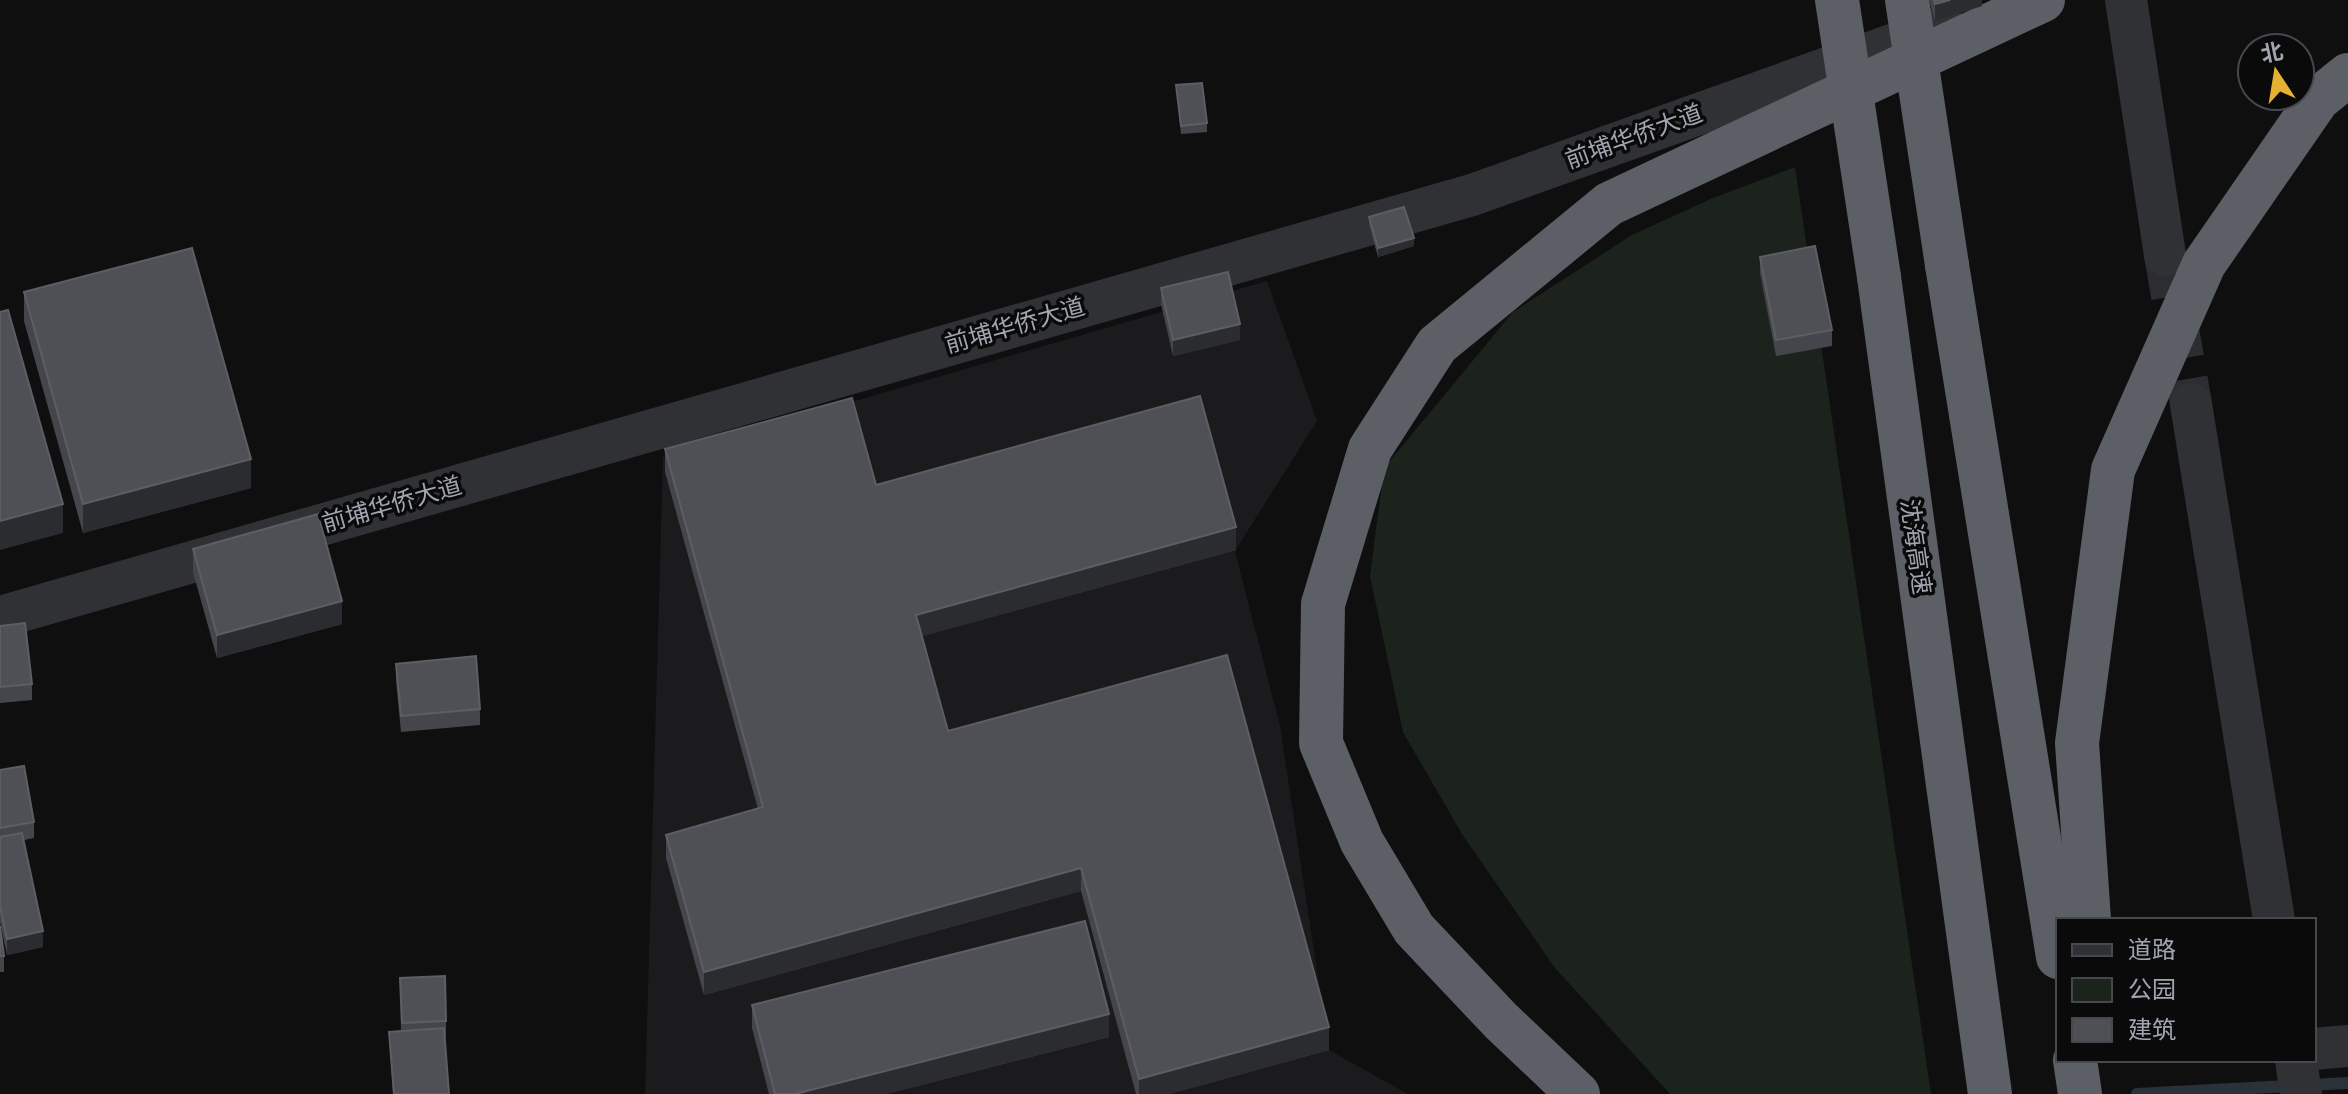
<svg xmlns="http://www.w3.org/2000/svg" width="2348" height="1094" font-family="'Source Sans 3','Noto Sans SC',sans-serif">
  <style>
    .built { fill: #1b1b1d }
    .green { fill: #1c231d }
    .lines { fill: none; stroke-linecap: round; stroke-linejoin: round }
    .stream { stroke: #2a3138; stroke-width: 12 }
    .street-tunnel { stroke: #2c2d30; stroke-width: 42; stroke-dasharray: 42 21; stroke-linecap: butt }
    .street { stroke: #303135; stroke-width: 42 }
    .highway { stroke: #5d5f66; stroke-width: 44 }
    .highway-bridge { stroke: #5d5f66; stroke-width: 44 }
    .wall { fill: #45464b }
    .shaded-wall { fill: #2b2c2f }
    .building { fill: #4f5056; stroke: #5c5e64; stroke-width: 2 }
    .labels { text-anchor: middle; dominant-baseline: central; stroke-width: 7; stroke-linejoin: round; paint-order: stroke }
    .street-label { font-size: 24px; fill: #a1a5b0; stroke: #0a0a0b }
  </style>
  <rect width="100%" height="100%" fill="#0f0f10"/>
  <polygon class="built" points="1267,281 1317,421 1235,551 1280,726 1329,1050 1408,1094 645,1094 663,457"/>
  <polygon class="green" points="1795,167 1931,1094 1670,1094 1555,968 1462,834 1403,732 1370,576 1384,468 1513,312 1632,235 1713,198"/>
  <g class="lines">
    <polyline class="stream" points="2137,1094 2348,1083"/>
    <polyline class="street-tunnel" points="2165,255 2191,404"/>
    <g class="street">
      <polyline points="2126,0 2165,255"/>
      <polyline points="2191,404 2274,920"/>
      <polyline points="0,617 1472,195 1945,26"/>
      <polyline points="2314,1049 2348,1046"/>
      <polyline points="2296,1060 2301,1094"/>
    </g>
    <g class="highway">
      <polyline points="1947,265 2058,957"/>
      <polyline points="1879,277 1990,1094"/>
      <polyline points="2089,920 2077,743 2113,470 2204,264 2318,99 2348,75"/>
      <polyline points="2075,1060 2080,1094"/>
      <polyline points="1578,1094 1501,1021 1414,929 1362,842 1321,743 1323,604 1370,449 1437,345 1609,204 2043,0"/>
    </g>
    <g class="highway-bridge">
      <polyline points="1837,0 1879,277"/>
      <polyline points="1907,0 1947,265"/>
    </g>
  </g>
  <g class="wall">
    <polygon points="1929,0 1982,0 1982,6 1935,21"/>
    <polygon points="1176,85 1207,123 1207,132 1181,134"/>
    <polygon points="1369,217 1414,246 1378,257 1369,225"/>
    <polygon points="1760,257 1832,330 1832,346 1776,356 1760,273"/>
    <polygon points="1161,288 1240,340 1173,356 1161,304"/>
    <polygon points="24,292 251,488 83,533 24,321"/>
    <polygon points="665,449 1236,550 922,636 948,731 1329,1050 1169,1094 1136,1094 1081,891 704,995 666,858 666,835 758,809 665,472"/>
    <polygon points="193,549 342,624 217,658 193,572"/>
    <polygon points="0,626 32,684 32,700 0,703"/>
    <polygon points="396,664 480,709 480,725 401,732 396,680"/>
    <polygon points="0,770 34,822 34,838 24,840 43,947 7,955 0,922"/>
    <polygon points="0,926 4,956 4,972 0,972"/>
    <polygon points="400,978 446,1021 446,1037 445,1037 449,1094 393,1094 389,1032 401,1032"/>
    <polygon points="752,1005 1109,1037 886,1094 769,1094 752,1028"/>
  </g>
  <g class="shaded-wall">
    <polygon points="1950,0 1982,0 1982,6 1935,21 1935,4"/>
    <polygon points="1414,238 1414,246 1378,257 1378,248"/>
    <polygon points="1240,324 1240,340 1173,356 1173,340"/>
    <polygon points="251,459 251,488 83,533 83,504"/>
    <polygon points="63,504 63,533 0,550 0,521"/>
    <polygon points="1236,527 1236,550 916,638 916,615"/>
    <polygon points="342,601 342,624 217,658 217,635"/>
    <polygon points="1081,868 1081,891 704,995 704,972"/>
    <polygon points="43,931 43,947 7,955 7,939"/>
    <polygon points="1109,1014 1109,1037 886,1094 795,1094"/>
    <polygon points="1329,1027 1329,1050 1169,1094 1139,1094 1139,1079"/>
  </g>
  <g class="building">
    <polygon points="1934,0 1950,0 1935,4"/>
    <polygon points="1202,83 1207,123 1181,126 1176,85"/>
    <polygon points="1404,207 1414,238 1378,248 1369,217"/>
    <polygon points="1815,246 1832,330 1776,340 1760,257"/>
    <polygon points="192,248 251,459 83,504 24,292"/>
    <polygon points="1228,272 1240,324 1173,340 1161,288"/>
    <polygon points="8,310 63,504 0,521 0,312"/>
    <polygon points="1200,396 1236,527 916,615 948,731 1227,655 1329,1027 1139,1079 1081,868 704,972 666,835 763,807 665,449 852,398 876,485"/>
    <polygon points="318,514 342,601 217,635 193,549"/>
    <polygon points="25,623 32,684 0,687 0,626"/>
    <polygon points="476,656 480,709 401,716 396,664"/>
    <polygon points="24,766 34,822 0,828 0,770"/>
    <polygon points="22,833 43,931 7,939 0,906 0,837"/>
    <polygon points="1085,921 1109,1014 795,1094 775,1094 752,1005"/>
    <polygon points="0,926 4,956 0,956"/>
    <polygon points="445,976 446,1021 402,1023 400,978"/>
    <polygon points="444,1028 449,1094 394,1094 389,1032"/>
  </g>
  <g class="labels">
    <g class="street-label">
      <text transform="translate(1634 137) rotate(-20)">前埔华侨大道</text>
      <text transform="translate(1015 326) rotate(-16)">前埔华侨大道</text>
      <text transform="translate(392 505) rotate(-16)">前埔华侨大道</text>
      <text transform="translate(1915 547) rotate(82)">沈海高速</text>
    </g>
  </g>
  <rect x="2056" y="918" width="260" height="144" fill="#0a0a0b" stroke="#46484d" stroke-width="2"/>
  <rect x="2072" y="944" width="40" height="12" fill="#303135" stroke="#46484d" stroke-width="2"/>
  <text x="2128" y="958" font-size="24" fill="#a1a5b0">道路</text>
  <rect x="2072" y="978" width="40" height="24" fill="#1c231d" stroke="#46484d" stroke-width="2"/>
  <text x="2128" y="998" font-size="24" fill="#a1a5b0">公园</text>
  <rect x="2072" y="1018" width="40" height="24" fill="#4f5056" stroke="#46484d" stroke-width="2"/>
  <text x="2128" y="1038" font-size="24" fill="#a1a5b0">建筑</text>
  <g transform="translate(2276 72) rotate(348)"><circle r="38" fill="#0a0a0b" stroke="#46484d" stroke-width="2"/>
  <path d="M0-6L14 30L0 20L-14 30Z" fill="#e6b132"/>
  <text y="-12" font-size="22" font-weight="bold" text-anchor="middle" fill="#a1a5b0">北</text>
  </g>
</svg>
